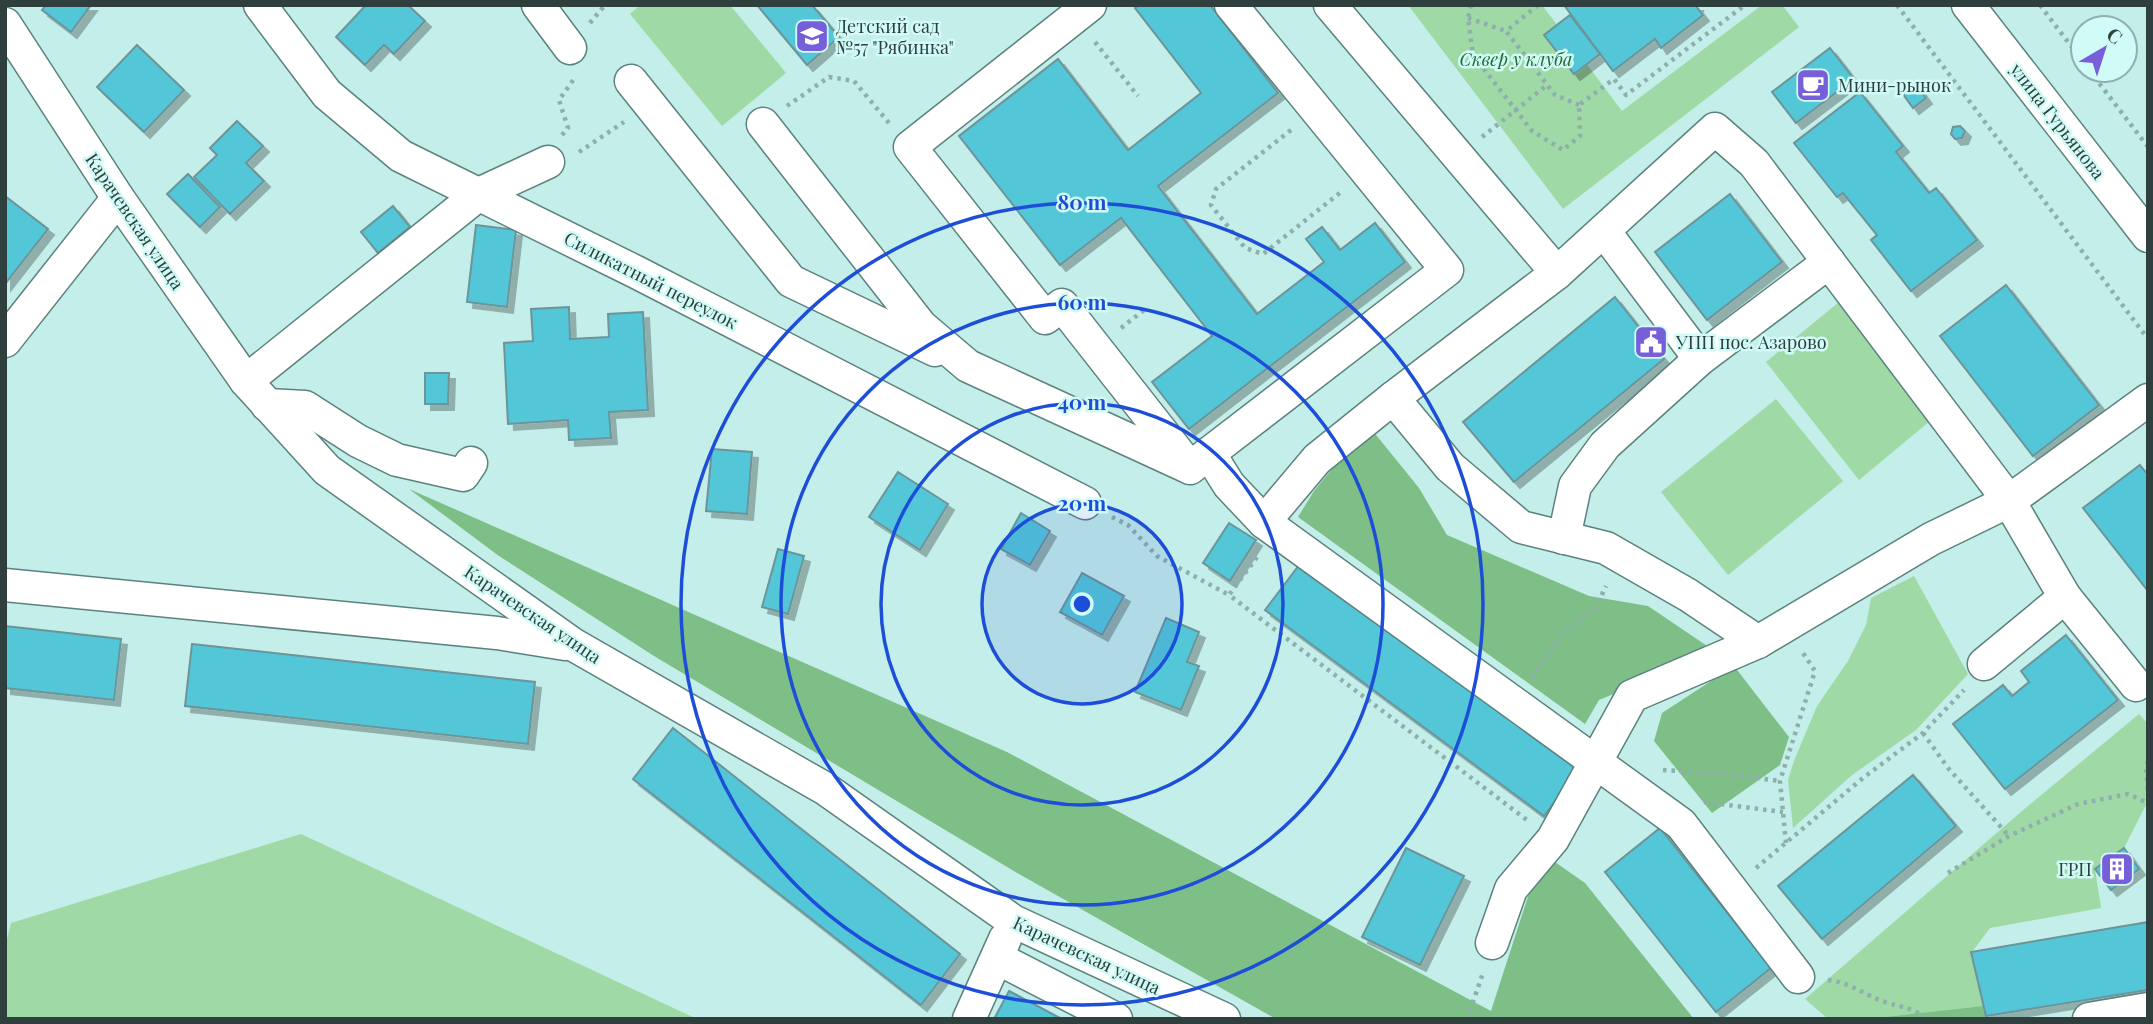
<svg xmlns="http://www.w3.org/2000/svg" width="2153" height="1024" font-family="'Playfair Display',serif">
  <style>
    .green { fill: #9fd9a5 }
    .forest { fill: #7dbf86 }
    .building { fill: #52c7d7; stroke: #6c949a; stroke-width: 2; filter: url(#shadow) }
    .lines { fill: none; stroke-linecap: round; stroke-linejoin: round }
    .minor-casing { stroke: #5b827e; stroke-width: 35 }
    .path { stroke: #8eafab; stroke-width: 4.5; stroke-dasharray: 3.5 5; stroke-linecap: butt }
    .minor { stroke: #fff; stroke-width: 32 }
    .ring { fill: none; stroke: #1d4ed8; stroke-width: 3.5 }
    .labels { text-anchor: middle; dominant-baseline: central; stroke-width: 5; stroke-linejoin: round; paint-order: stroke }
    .poi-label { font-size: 18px; fill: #2e3f3d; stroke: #d1fbf6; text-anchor: start }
    .park-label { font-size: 18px; font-style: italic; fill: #236731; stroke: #d1fbf6 }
    .street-label { font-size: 18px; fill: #2e3f3d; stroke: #d1fbf6 }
    .centre { fill: #1d4ed8; stroke: #d1fbf6; stroke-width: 3.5 }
    .ring-label { font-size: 21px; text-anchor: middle; font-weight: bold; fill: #1d4ed8; stroke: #d1fbf6; stroke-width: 5; stroke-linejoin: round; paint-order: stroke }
  </style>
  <defs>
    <filter id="shadow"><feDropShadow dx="6" dy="6" stdDeviation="0" flood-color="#0004"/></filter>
  </defs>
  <rect width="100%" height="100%" fill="#c4eee9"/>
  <g class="green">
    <polygon points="640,5 730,5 786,73 722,126 630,14"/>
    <polygon points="1408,5 1542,5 1622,111 1762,5 1782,5 1799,27 1563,209"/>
    <polygon points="1839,302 1930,421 1859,480 1766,362"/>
    <polygon points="1776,399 1843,481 1728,575 1661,492"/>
    <polygon points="1914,576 1968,674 1916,730 1852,775 1793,828 1788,780 1794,761 1817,706 1848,661 1866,625 1871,598"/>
    <polygon points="2139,714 2148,724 2146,767 2148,801 2124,848 2095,869 2101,908 1990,928 1972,952 1983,1006 1866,1019 1828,1019 1805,999 2022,811"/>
    <polygon points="301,834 697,1019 5,1019 5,947 11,923"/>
  </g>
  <g class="forest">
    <polygon points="1368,425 1419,488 1447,535 1589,596 1648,606 1716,652 1599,700 1585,724 1298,517 1314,491"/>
    <polygon points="409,489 1007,752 1491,1011 1542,853 1585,883 1694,1019 1276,1019 1019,874 654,656 499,556"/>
    <polygon points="1734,666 1789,737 1780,765 1712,813 1654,741 1662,713"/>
    <polygon points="1983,1006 1987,1019 1866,1019"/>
  </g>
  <g class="building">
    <polygon points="46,5 91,5 71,32 42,10"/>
    <polygon points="366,5 408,5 425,21 394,54 384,45 365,65 336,37"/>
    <polygon points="757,5 812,5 839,37 807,65"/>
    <polygon points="1138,5 1210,5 1278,93 1158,186 1257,314 1324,262 1306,239 1322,227 1340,250 1375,223 1405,262 1189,429 1152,382 1212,336 1121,218 1060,265 959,136 1058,59 1128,150 1201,93 1135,8"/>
    <polygon points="1564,5 1698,5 1696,6 1703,15 1661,48 1655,39 1613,71"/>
    <polygon points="1570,15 1600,54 1574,74 1544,35"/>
    <polygon points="137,45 184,90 144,132 97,87"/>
    <polygon points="1830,48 1854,79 1796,123 1772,92"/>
    <polygon points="1914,81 1926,98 1913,108 1900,90"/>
    <polygon points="1860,92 1903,146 1896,152 1929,193 1936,188 1977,240 1911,291 1871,240 1877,235 1843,193 1837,197 1794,143"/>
    <polygon points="237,121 263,146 246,163 264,181 230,214 194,177 217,155 210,148"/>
    <polygon points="1960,126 1965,131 1962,138 1955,139 1951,134 1953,127"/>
    <polygon points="188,174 220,207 200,227 167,194"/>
    <polygon points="1730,194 1782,262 1707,320 1655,252"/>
    <polygon points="5,196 48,229 5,284"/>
    <polygon points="393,206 410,227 378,253 361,232"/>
    <polygon points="476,225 516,230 507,307 467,302"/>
    <polygon points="2006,285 2099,405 2033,456 1940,336"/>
    <polygon points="1615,297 1664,359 1514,482 1463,422"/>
    <polygon points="569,307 570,339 609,337 608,314 643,312 648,410 609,412 611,438 569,440 568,420 508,424 504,343 533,341 531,309"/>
    <polygon points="425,373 449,373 448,404 425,404"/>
    <polygon points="712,449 752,452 747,514 706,511"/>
    <polygon points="2140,465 2148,475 2148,591 2083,508"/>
    <polygon points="898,472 948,504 920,550 869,517"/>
    <polygon points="1021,513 1050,531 1030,565 1001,549"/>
    <polygon points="1229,523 1256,540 1230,581 1203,563"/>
    <polygon points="778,549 804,556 788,614 762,607"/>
    <polygon points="1300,564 1578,770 1544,816 1265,610"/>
    <polygon points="1082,573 1124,596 1102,635 1060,612"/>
    <polygon points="1166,618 1199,632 1187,662 1199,666 1181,710 1135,692"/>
    <polygon points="5,626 121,639 114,700 5,688"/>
    <polygon points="2066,635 2118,700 2005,789 1953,724 2003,685 2012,696 2029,682 2021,671"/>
    <polygon points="192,644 535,682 528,744 185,706"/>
    <polygon points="673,728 960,954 921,1005 633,779"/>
    <polygon points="1913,775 1956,826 1822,939 1778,886"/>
    <polygon points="1660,828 1771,968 1716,1012 1605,872"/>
    <polygon points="1406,848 1464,876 1420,965 1362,937"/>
    <polygon points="2124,848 2139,869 2111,890 2095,869"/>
    <polygon points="2148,922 2148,990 1986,1016 1971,952"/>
    <polygon points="1009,991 1062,1019 994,1019"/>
  </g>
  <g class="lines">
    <g class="minor-casing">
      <g id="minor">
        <polyline points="260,5 327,94 401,156 636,272 1085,503"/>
        <polyline points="538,5 570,48"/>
        <polyline points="1090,5 910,147 1045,318 1062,305 1190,468 1447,270 1231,5"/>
        <polyline points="1330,5 1557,273"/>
        <polyline points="1968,5 2148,236"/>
        <polyline points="5,24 118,198 246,381 327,470 574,645 824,788 1013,921 1224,1019"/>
        <polyline points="631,81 791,281 935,350"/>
        <polyline points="763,124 921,326 968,366 1186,466"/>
        <polyline points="1604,231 1700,359 1829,262"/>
        <polyline points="5,341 118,198"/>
        <polyline points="246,381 479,194 548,162"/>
        <polyline points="1393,398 1450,467 1521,527 1606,548 1688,595 1758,642"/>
        <polyline points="267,405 305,407 358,441 397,460 463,475 471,463"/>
        <polyline points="1209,453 1229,485 1264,522 1317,459 1393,398 1557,273 1715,129 1754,163 2009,501 2065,597 2136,685"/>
        <polyline points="1264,522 1681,824 1798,977"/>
        <polyline points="1564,538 1575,486 1605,445 1700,359"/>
        <polyline points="5,585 497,633 565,644"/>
        <polyline points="1984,664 2065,597"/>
        <polyline points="1492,943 1511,889 1553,839 1632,696 1758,642 1931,539 2009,501 2148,400"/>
        <polyline points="997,958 1116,1019"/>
        <polyline points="969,1019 1005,939"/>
        <polyline points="2089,1019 2148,1009"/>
      </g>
    </g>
    <g class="path">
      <polyline points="1471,5 1468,18 1473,55 1532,131 1563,150 1580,136 1579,105 1614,79 1626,95 1745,5"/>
      <polyline points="1538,5 1506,31 1555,95 1579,105"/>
      <polyline points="1897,5 2148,339"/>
      <polyline points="2040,5 2083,62"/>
      <polyline points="1468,18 1506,31"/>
      <polyline points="590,23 605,5"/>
      <polyline points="1095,42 1138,96"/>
      <polyline points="2089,70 2148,147"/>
      <polyline points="787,106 829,77 854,81 889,123"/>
      <polyline points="1291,130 1216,189 1211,205 1245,248 1263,254 1341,192"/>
      <polyline points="562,135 568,128 559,100 574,79"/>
      <polyline points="1482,137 1547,85"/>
      <polyline points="579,152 624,122"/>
      <polyline points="1121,328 1148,307"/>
      <polyline points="1112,517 1128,525 1157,556 1229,595"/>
      <polyline points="1257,557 1229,595 1527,820"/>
      <polyline points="1532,678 1562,633 1595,609 1606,586"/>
      <polyline points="1923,733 1948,768 2009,836"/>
      <polyline points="2148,761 2146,767 2148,795"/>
      <polyline points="1663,770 1734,775 1780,781"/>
      <polyline points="1704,802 1783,812"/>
      <polyline points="1786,843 1780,781 1815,671 1803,653"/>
      <polyline points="1756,868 1863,778 1923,733 1964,690"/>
      <polyline points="1948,873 2009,836 2078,804 2128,794 2148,803"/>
      <path d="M1828 980C1849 982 1865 995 1885 1002 1902 1008 1911 1006 1926 1019"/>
      <polyline points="1467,1019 1483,973"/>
    </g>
    <use href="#minor" class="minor"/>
  </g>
  <circle cx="1082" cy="604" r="100" fill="#1d4ed8" fill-opacity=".12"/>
  <g class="ring">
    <circle cx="1082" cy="604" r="100"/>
    <circle cx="1082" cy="604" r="201"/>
    <circle cx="1082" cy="604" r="301"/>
    <circle cx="1082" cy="604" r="401"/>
  </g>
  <defs>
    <g id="school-square" transform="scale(1.75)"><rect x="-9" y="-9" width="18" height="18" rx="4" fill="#775fda" stroke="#d1fbf6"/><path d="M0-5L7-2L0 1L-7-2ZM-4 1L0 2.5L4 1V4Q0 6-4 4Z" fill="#fff"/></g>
    <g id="cafe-square" transform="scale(1.75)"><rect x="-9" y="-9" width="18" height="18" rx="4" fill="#775fda" stroke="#d1fbf6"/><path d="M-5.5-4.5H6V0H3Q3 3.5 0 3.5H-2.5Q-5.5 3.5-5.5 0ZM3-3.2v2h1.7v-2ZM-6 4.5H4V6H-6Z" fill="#fff"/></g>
    <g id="civic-square" transform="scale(1.75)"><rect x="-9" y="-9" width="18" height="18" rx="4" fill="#775fda" stroke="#d1fbf6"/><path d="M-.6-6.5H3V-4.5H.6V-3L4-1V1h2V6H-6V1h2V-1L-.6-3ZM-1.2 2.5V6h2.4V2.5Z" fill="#fff"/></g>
    <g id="building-square" transform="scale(1.75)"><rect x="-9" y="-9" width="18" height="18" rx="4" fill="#775fda" stroke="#d1fbf6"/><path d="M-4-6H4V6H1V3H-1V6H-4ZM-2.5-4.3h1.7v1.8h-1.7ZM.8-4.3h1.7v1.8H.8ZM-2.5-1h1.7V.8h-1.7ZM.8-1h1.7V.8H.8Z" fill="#fff"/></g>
  </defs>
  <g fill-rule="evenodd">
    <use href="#school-square" x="812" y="36"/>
    <use href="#cafe-square" x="1813" y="85"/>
    <use href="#civic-square" x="1651" y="342"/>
    <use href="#building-square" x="2117" y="869"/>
  </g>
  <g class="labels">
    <g class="poi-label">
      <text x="836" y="26">Детский сад<tspan x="836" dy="21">№57 "Рябинка"</tspan></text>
      <text x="1838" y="85">Мини-рынок</text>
      <text x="1676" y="342">УПП пос. Азарово</text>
      <text x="2092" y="869" text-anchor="end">ГРП</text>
    </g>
    <g class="park-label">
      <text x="1516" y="59">Сквер у клуба</text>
    </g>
    <g class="street-label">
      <text transform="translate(2058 121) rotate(52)">улица Гурьянова</text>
      <text transform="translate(135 221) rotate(56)">Карачевская улица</text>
      <text transform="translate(651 280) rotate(27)">Силикатный переулок</text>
      <text transform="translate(533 614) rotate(34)">Карачевская улица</text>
      <text transform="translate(1087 955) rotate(25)">Карачевская улица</text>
    </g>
  </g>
  <circle cx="1082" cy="604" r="10" class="centre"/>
  <g class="ring-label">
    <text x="1082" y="210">80 m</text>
    <text x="1082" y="310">60 m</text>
    <text x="1082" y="410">40 m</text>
    <text x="1082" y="511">20 m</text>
  </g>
  <rect width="2153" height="1024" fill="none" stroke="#2e3f3d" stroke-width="14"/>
  <g transform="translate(2104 49) rotate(39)"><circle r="33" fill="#d1fbf6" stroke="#90b0ac" stroke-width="2"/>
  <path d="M0-5L12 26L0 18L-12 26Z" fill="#775fda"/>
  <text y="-10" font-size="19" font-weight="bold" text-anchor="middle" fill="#2e3f3d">С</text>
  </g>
</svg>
